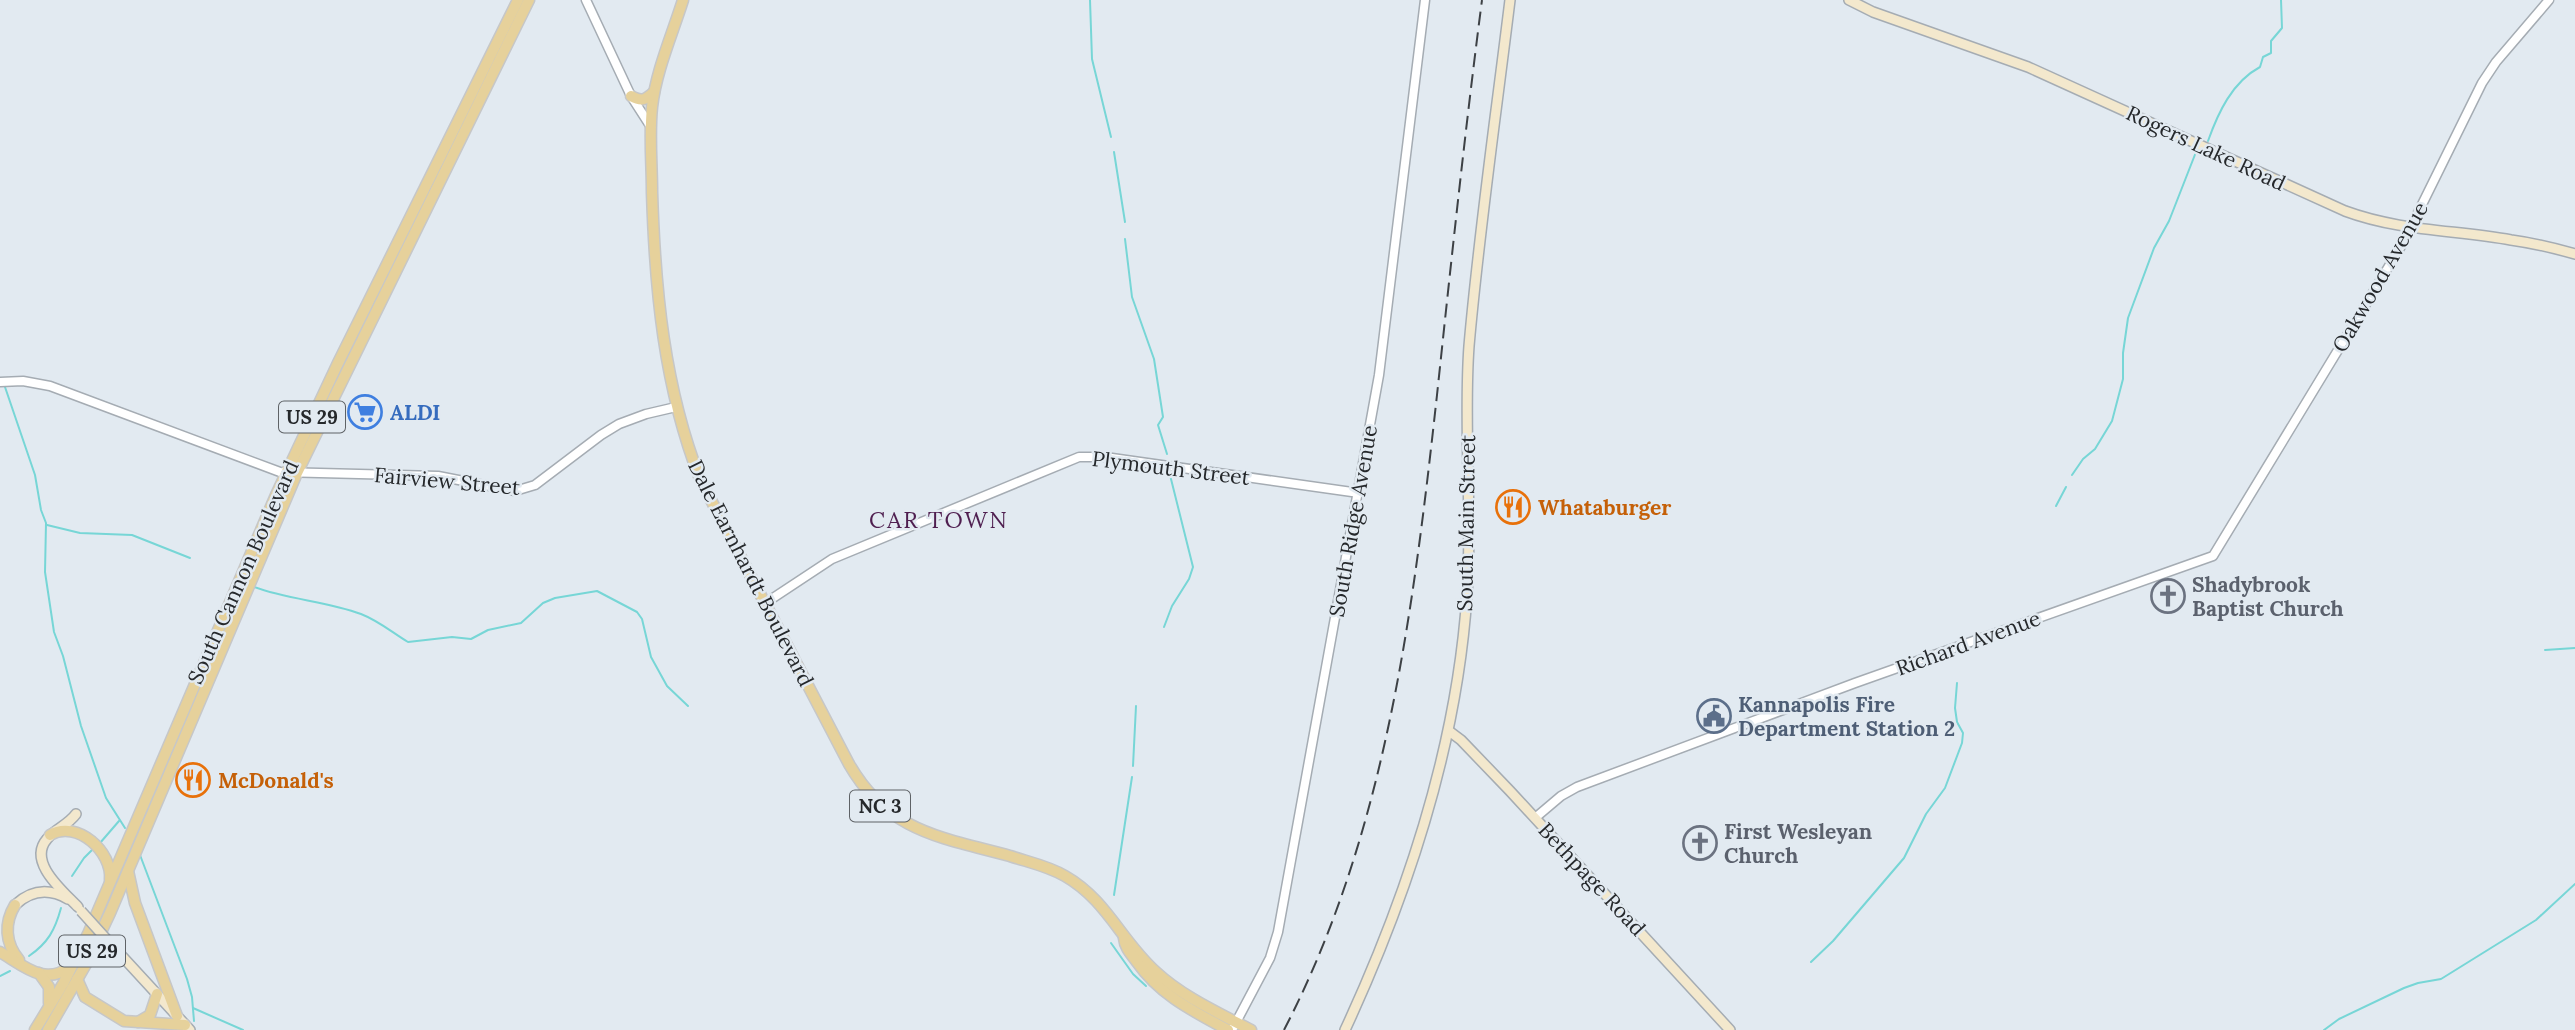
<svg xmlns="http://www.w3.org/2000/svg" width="2575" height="1030" font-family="Lora,serif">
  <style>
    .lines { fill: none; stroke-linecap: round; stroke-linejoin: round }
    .stream { stroke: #77d6d6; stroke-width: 2 }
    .tertiary-casing { stroke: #a5acb3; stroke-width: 11 }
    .secondary-casing { stroke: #a5acb3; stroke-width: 12 }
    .primary-casing { stroke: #c6c7c8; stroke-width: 13 }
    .tertiary { stroke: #fff; stroke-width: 8 }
    .secondary { stroke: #f3e8cd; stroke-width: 9 }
    .primary { stroke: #e6d19b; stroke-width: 10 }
    .rail { stroke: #3d4145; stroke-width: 2; stroke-dasharray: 14 7; stroke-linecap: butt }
    .secondary-bridge-casing { stroke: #a5acb3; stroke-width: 12; stroke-linecap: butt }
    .secondary-bridge { stroke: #f3e8cd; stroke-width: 9 }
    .labels { text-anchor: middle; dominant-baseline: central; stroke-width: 5; stroke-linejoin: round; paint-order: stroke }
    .shield { fill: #e2eaf1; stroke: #5e6266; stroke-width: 2 }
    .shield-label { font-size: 19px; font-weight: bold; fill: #25282b }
    .street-label { font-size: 21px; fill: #25282b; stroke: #e2eaf1 }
    .shop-label { font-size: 21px; font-weight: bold; fill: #366cbe; stroke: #e2eaf1; text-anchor: start }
    .food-label { font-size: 21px; font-weight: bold; fill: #c56008; stroke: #e2eaf1; text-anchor: start }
    .worship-label { font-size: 21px; font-weight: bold; fill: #5b616d; stroke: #e2eaf1; text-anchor: start }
    .service-label { font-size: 21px; font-weight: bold; fill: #4e5e75; stroke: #e2eaf1; text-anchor: start }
    .neighbourhood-label { font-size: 23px; letter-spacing: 2px; fill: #4f1f50; stroke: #e2eaf1 }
  </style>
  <rect width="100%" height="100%" fill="#e2eaf1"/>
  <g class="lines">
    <g class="stream">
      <polyline points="1090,0 1092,59 1111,137"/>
      <path d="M2208 141C2218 113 2232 82 2260 67L2263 57 2271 53V41L2282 28 2281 0"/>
      <polyline points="1114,152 1125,222"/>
      <polyline points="1125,239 1132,297 1154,359 1163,417 1158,425 1167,454"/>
      <polyline points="5,387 35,475 41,510 46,523 45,572 54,632 63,656 81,726 106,798 125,828"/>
      <polyline points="2072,475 2083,459 2095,449 2112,421 2123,379 2123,353 2128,318 2154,248 2169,221 2196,152"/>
      <polyline points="2056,506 2066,487"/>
      <polyline points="47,525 80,533 132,535 190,558"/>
      <path d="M254 587C289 600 327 601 361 614 379 621 393 633 408 642L452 637 471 639 488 630 521 623 543 603 555 598 597 591 637 612 642 619 651 657 667 686 688 706"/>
      <polyline points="1164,627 1172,606 1189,579 1193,567 1169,471"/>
      <polyline points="2545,650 2575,648"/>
      <polyline points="1133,766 1136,706"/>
      <polyline points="100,843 119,821"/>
      <polyline points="140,855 187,979 192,997 194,1021"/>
      <polyline points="72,876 84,858 92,850"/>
      <polyline points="1114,895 1132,777"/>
      <polyline points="1111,943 1133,974 1146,986"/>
      <path d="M29 956C48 943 55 930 61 908"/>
      <polyline points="1811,962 1833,941 1904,858 1926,814 1945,788 1962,743 1963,733 1957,722 1955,708 1957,683"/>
      <polyline points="0,976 10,971"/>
      <polyline points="193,1008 243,1030"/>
      <polyline points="2324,1030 2339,1019 2404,988 2418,983 2441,979 2536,920 2575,884"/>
    </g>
    <g class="tertiary-casing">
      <g id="tertiary">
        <polyline points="586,0 631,96 651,127"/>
        <polyline points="0,382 23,381 50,386 280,472 438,476 515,491 535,485 601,435 619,424 646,414 676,407"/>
        <polyline points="764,604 832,559 1079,457 1105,457 1359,493"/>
        <polyline points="1535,818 1561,796 1577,787 1855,683 2213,556 2403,243 2482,83 2496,62 2549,0"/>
        <polyline points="1232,1030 1270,958 1278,932 1379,375 1425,0"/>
      </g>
    </g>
    <g class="secondary-casing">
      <g id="secondary">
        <path d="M1849 0 1873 12 2028 67 2345 211C2399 231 2455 230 2511 240 2533 243 2554 248 2575 254"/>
        <polyline points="1449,731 1461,740 1510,791 1730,1030"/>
        <path d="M76 814C68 825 55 829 47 839 27 862 63 891 78 907"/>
        <path d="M15 905C31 890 49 888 68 899"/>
        <polyline points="109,942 190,1030"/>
        <path d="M1345 1030C1408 894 1457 745 1467 595 1473 512 1463 429 1469 346 1479 231 1496 115 1510 0"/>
      </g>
    </g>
    <g class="primary-casing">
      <g id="primary">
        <path d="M683 0C672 35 656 71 652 107 649 135 652 164 652 192 655 290 664 387 700 479L849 764C888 832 940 837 1010 856 1028 862 1048 866 1065 876 1107 900 1121 941 1156 972 1183 997 1219 1013 1251 1030"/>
        <path d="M631 96C642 102 645 100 654 92"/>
        <path d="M50 835C77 819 113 852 110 880"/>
        <polyline points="128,871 135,903 177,1016"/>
        <path d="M15 905C4 923 5 943 19 960"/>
        <path d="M1124 938C1125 948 1131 954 1137 962 1160 995 1193 1011 1228 1030"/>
        <path d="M0 952C24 966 45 987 71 966"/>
        <polyline points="39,973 49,987 49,1003"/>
        <polyline points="77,979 85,997 124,1021 185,1025"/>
        <polyline points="138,1022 150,1015 157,994"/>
        <polyline points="35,1030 63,984 88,934 276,495 338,363 518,0"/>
        <polyline points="48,1030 86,964 110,913 297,473 529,0"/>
      </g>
    </g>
    <use href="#tertiary" class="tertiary"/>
    <use href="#secondary" class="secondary"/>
    <use href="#primary" class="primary"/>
    <path class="rail" d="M1284 1030C1386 833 1413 612 1437 395 1451 263 1465 131 1482 0"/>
    <g class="secondary-bridge-casing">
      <polyline id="secondary-bridge" points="81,911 109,942"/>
    </g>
    <use href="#secondary-bridge" class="secondary-bridge"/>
  </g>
  <defs>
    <g id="supermarket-ring" transform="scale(1.75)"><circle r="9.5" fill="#e2eaf1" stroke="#3f7fe0" stroke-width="1.5"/><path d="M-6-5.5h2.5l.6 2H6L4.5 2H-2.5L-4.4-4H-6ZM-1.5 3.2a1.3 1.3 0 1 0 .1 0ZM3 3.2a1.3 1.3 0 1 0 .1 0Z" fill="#3f7fe0"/></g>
    <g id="restaurant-ring" transform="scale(1.75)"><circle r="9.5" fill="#e2eaf1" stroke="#e8710a" stroke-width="1.5"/><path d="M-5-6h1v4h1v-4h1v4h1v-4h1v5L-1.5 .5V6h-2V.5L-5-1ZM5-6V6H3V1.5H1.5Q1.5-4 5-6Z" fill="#e8710a"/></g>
    <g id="church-ring" transform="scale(1.75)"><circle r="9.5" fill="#e2eaf1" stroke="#6b7280" stroke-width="1.5"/><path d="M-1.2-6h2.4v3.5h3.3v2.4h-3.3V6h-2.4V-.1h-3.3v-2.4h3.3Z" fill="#6b7280"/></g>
    <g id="civic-ring" transform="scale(1.75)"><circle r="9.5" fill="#e2eaf1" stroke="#5c6f8a" stroke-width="1.5"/><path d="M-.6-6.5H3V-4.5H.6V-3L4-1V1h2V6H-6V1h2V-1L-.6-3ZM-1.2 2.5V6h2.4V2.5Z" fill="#5c6f8a"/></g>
  </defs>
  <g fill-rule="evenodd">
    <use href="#supermarket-ring" x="365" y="412"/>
    <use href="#restaurant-ring" x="1513" y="507"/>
    <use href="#church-ring" x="2168" y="596"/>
    <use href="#civic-ring" x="1714" y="716"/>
    <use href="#restaurant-ring" x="193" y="780"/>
    <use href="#church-ring" x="1700" y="843"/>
  </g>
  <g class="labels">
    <g class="shield">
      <rect x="279" y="401.5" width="66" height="31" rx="5"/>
      <rect x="850" y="790.5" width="60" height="31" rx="5"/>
      <rect x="59" y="935.5" width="66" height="31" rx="5"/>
    </g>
    <g class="shield-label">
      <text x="312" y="417">US 29</text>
      <text x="880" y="806">NC 3</text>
      <text x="92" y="951">US 29</text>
    </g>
    <g class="street-label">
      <text transform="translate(2206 148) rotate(25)">Rogers Lake Road</text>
      <text transform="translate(2380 277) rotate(-60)">Oakwood Avenue</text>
      <text transform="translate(1171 468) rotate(7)">Plymouth Street</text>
      <text transform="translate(447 481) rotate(5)">Fairview Street</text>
      <text transform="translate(1353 521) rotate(-80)">South Ridge Avenue</text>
      <text transform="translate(1466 523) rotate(-89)">South Main Street</text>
      <text transform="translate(243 572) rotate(-66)">South Cannon Boulevard</text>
      <text transform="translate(751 573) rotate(63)">Dale Earnhardt Boulevard</text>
      <text transform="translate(1968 643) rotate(-20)">Richard Avenue</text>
      <text transform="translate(1592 879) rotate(47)">Bethpage Road</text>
    </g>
    <g class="shop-label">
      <text x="390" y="412">ALDI</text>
    </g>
    <g class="food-label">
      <text x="1538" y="507">Whataburger</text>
      <text x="218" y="780">McDonald's</text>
    </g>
    <g class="worship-label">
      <text x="2192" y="584">Shadybrook<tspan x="2192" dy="24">Baptist Church</tspan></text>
      <text x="1724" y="831">First Wesleyan<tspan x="1724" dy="24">Church</tspan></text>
    </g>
    <g class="service-label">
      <text x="1738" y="704">Kannapolis Fire<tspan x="1738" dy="24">Department Station 2</tspan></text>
    </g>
    <g class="neighbourhood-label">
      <text x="939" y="519">CAR TOWN</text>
    </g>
  </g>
</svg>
